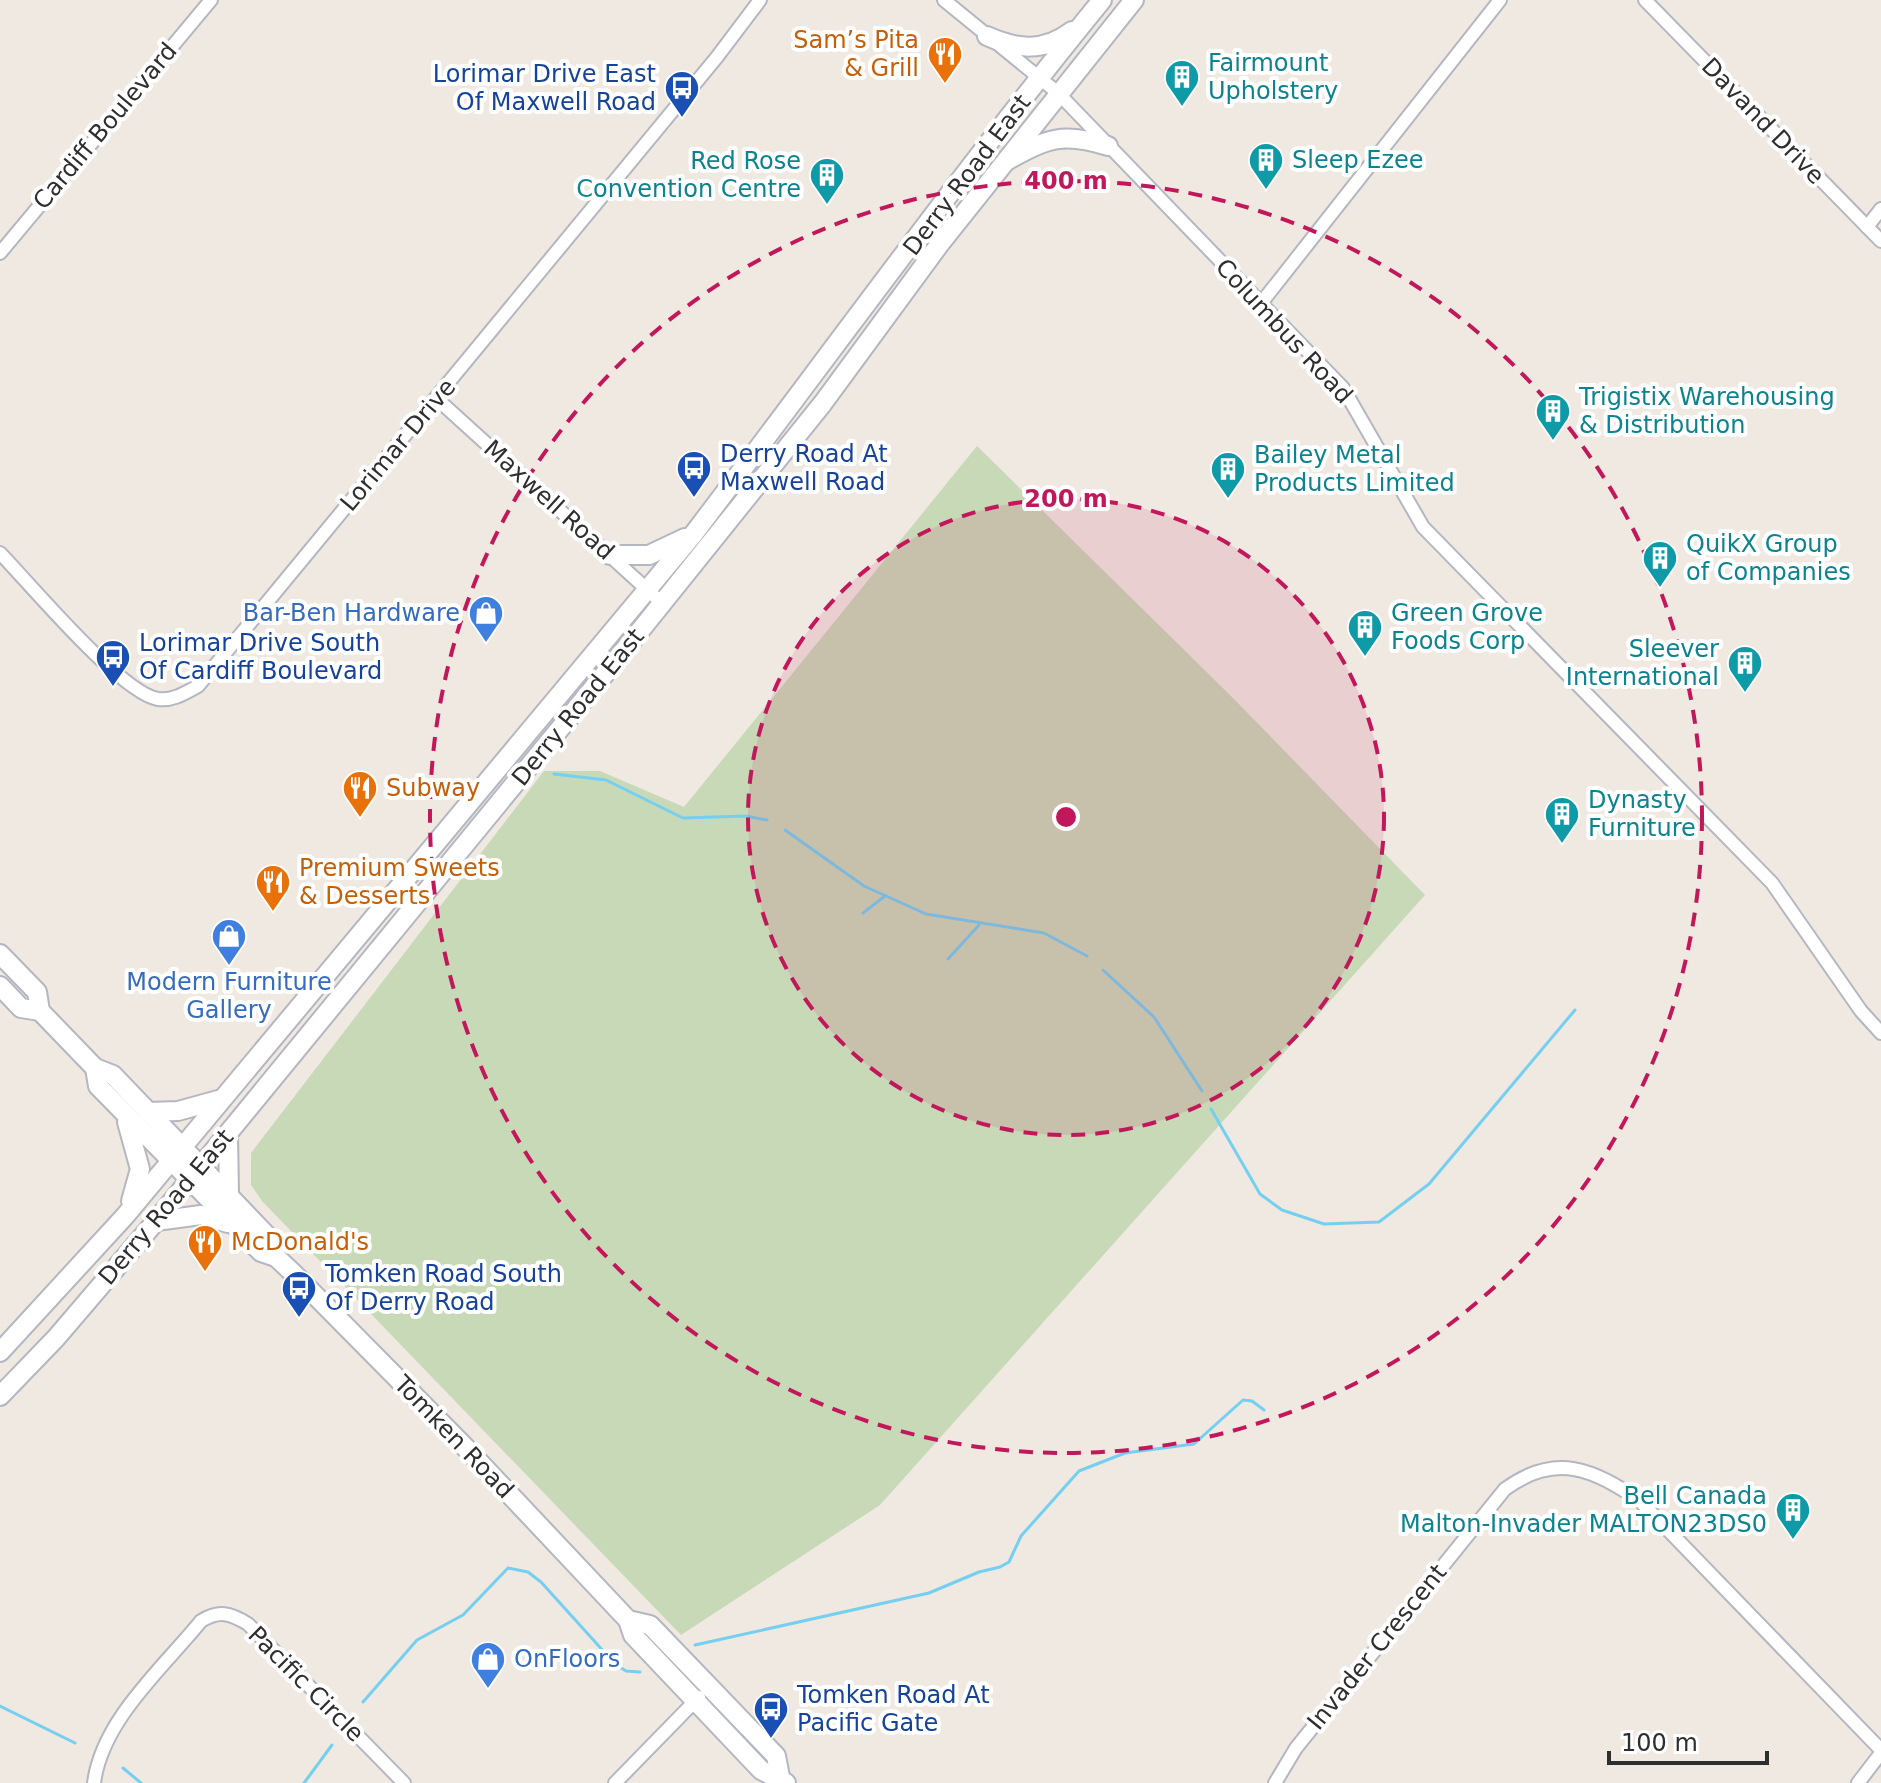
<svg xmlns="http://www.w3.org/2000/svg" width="1881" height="1783" font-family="'DejaVu Sans',sans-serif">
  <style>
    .cemetery { fill: #c8d9b8 }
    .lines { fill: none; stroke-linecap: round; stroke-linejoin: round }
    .stream { stroke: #75cff0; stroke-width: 3 }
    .minor-casing { stroke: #b4b7c1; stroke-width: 16 }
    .secondary-casing { stroke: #b4b7c1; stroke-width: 22 }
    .minor { stroke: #fff; stroke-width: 12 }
    .secondary { stroke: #fff; stroke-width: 18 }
    .ring { fill: none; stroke: #c2185b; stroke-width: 4; stroke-dasharray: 14 10 }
    .labels { text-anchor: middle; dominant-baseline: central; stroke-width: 8; stroke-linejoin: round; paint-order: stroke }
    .food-label { font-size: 24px; fill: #c56008; stroke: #fff; text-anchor: start }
    .culture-label { font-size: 24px; fill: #0d838f; stroke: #fff; text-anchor: start }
    .transit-label { font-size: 24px; fill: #164399; stroke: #fff; text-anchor: start }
    .street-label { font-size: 24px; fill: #2e2e2e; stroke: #fff }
    .shop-label { font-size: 24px; fill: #366cbe; stroke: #fff; text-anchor: end }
    .centre { fill: #c2185b; stroke: #fff; stroke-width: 4 }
    .ring-label { font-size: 24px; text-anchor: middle; font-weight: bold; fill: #c2185b; stroke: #fff; stroke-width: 8; stroke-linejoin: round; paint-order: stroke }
  </style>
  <rect width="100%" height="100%" fill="#efe9e1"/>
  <polygon class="cemetery" points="977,446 1233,698 1425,895 880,1505 681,1635 262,1201 251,1185 251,1153 544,771 600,771 684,807"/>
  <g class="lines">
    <g class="stream">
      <polyline points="554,774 606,780 683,818 746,816 767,820"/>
      <polyline points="785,830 864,886 926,914 1044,933 1087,956"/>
      <polyline points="863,913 885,896"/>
      <polyline points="948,959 979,925"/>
      <polyline points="1103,970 1154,1017 1202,1091"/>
      <polyline points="1211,1109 1260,1194 1282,1210 1324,1224 1379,1222 1429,1184 1575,1010"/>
      <polyline points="695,1645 929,1593 979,1572 1000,1567 1009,1562 1021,1536 1079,1471 1125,1453 1194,1444 1243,1400 1252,1401 1264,1410"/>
      <polyline points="363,1702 417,1640 463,1615 508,1568 528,1572 541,1582 615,1664 626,1671 640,1672"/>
      <polyline points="0,1706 75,1743"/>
      <polyline points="123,1768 141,1783"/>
      <polyline points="304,1783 332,1745"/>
    </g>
    <g class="minor-casing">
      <g id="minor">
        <polyline points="944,0 1058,93 1343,388 1423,527 1772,883 1861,1011 1881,1033"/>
        <polyline points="1645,0 1881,241"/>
        <polyline points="1867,227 1881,209"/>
        <polyline points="0,253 211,0"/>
        <polyline points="1262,302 1500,0"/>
        <polyline points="436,398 662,603"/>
        <path d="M0 553C30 584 121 693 158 699 173 701 185 693 198 686L717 57 760 0"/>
        <path d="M94 1783C102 1720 163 1668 201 1621 219 1610 230 1613 248 1624L404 1783"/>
        <polyline points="615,1783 699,1697"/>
        <path d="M1275 1783 1296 1748 1505 1489C1556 1452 1593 1469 1640 1501L1881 1750"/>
        <polyline points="1858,1783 1881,1753"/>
      </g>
    </g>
    <g class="secondary-casing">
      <g id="secondary">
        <path d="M987 36C1018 50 1044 52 1072 31"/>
        <path d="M1008 160C1048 138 1063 132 1108 146"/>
        <polyline points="610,555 649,555 685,538"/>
        <polyline points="0,954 37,992 40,1011 95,1068 113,1075 273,1242 276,1257"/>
        <polyline points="0,986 21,1008 40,1011"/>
        <polyline points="95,1068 98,1086 261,1252 276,1257 293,1273 465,1447 628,1620 633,1635 761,1770 786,1783"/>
        <polyline points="148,1112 178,1111 218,1100"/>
        <polyline points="127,1122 140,1169 131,1201"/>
        <polyline points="228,1134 229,1194"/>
        <polyline points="156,1221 201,1215 228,1223"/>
        <path d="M0 1352 125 1216 692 536C828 357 960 174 1102 0"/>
        <polyline points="0,1396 56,1338 156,1221 631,642 823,403 939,245 1134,0"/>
        <polyline points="628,1620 650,1625 776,1756 780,1777"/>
      </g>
    </g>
    <use href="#minor" class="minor"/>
    <use href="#secondary" class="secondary"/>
  </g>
  <circle cx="1066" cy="817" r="318" fill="#c2185b" fill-opacity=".12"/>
  <g class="ring">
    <circle cx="1066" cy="817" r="318"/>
    <circle cx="1066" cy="817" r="636"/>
  </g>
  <defs>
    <g id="restaurant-pin" transform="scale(1.8)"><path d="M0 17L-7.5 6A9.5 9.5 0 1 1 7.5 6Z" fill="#e8710a" stroke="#fff"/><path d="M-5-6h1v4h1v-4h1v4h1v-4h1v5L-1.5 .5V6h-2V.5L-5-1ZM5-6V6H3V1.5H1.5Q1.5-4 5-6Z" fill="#fff"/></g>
    <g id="building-pin" transform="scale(1.8)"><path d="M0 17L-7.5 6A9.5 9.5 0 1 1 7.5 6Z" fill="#0f9aa8" stroke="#fff"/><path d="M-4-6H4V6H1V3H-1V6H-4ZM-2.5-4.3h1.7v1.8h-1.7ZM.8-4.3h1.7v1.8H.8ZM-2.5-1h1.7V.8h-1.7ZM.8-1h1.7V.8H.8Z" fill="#fff"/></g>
    <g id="bus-pin" transform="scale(1.8)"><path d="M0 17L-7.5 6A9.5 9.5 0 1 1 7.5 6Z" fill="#1a4fb4" stroke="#fff"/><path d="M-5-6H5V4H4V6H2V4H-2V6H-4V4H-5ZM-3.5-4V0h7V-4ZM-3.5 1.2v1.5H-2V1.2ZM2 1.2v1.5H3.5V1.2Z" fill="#fff"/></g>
    <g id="shop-pin" transform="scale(1.8)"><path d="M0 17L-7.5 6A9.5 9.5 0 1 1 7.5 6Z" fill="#3f7fe0" stroke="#fff"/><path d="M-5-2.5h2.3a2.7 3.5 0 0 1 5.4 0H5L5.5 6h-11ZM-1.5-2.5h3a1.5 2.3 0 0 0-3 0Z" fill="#fff"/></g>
  </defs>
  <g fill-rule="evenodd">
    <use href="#restaurant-pin" x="945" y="54"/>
    <use href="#building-pin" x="1182" y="77"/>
    <use href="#bus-pin" x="682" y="88"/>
    <use href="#building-pin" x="1266" y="160"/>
    <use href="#building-pin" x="827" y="175"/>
    <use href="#building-pin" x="1553" y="411"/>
    <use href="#bus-pin" x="694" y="468"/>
    <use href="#building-pin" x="1228" y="469"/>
    <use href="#building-pin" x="1660" y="558"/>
    <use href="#shop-pin" x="486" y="613"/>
    <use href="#building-pin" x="1365" y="627"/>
    <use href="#bus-pin" x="113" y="657"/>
    <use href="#building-pin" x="1745" y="663"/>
    <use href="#restaurant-pin" x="360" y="788"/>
    <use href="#building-pin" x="1562" y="814"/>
    <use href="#restaurant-pin" x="273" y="882"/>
    <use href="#shop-pin" x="229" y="936"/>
    <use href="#restaurant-pin" x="205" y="1242"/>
    <use href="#bus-pin" x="299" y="1288"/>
    <use href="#building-pin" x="1793" y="1510"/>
    <use href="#shop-pin" x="488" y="1659"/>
    <use href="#bus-pin" x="771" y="1709"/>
  </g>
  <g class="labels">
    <g class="food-label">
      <text x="919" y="40" text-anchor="end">Sam’s Pita<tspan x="919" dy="28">&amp; Grill</tspan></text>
      <text x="386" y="788">Subway</text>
      <text x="299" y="868">Premium Sweets<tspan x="299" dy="28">&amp; Desserts</tspan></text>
      <text x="231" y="1242">McDonald's</text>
    </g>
    <g class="culture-label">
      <text x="1208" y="63">Fairmount<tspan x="1208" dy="28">Upholstery</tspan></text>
      <text x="1292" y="160">Sleep Ezee</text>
      <text x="801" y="161" text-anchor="end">Red Rose<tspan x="801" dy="28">Convention Centre</tspan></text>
      <text x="1579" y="397">Trigistix Warehousing<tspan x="1579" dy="28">&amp; Distribution</tspan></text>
      <text x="1254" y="455">Bailey Metal<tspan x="1254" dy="28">Products Limited</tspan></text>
      <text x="1686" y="544">QuikX Group<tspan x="1686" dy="28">of Companies</tspan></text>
      <text x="1391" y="613">Green Grove<tspan x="1391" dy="28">Foods Corp</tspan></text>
      <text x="1719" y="649" text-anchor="end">Sleever<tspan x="1719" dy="28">International</tspan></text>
      <text x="1588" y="800">Dynasty<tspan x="1588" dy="28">Furniture</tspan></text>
      <text x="1767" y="1496" text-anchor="end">Bell Canada<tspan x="1767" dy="28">Malton-Invader MALTON23DS0</tspan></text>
    </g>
    <g class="transit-label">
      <text x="656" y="74" text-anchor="end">Lorimar Drive East<tspan x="656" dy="28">Of Maxwell Road</tspan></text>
      <text x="720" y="454">Derry Road At<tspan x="720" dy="28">Maxwell Road</tspan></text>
      <text x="139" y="643">Lorimar Drive South<tspan x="139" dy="28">Of Cardiff Boulevard</tspan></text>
      <text x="325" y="1274">Tomken Road South<tspan x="325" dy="28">Of Derry Road</tspan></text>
      <text x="797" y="1695">Tomken Road At<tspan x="797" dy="28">Pacific Gate</tspan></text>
    </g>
    <g class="street-label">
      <text transform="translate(1763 121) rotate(46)">Davand Drive</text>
      <text transform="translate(105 126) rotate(-50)">Cardiff Boulevard</text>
      <text transform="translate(967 175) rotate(-53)">Derry Road East</text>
      <text transform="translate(1284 331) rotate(47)">Columbus Road</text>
      <text transform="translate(398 445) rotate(-50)">Lorimar Drive</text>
      <text transform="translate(549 500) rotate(42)">Maxwell Road</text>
      <text transform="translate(578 707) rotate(-51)">Derry Road East</text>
      <text transform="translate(166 1207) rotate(-50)">Derry Road East</text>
      <text transform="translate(454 1437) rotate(46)">Tomken Road</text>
      <text transform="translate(1377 1647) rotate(-51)">Invader Crescent</text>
      <text transform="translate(306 1684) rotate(45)">Pacific Circle</text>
    </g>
    <g class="shop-label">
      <text x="460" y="613">Bar-Ben Hardware</text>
      <text x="229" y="982" text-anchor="middle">Modern Furniture<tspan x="229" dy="28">Gallery</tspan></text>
      <text x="514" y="1659" text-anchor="start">OnFloors</text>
    </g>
  </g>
  <circle cx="1066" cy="817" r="12" class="centre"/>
  <g class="ring-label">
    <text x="1066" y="189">400 m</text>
    <text x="1066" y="507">200 m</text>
  </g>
  <path d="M1609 1751v12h158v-12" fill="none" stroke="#2e2e2e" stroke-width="4"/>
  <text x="1621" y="1751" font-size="24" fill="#2e2e2e" stroke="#ffffff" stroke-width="6" paint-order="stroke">100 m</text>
</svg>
